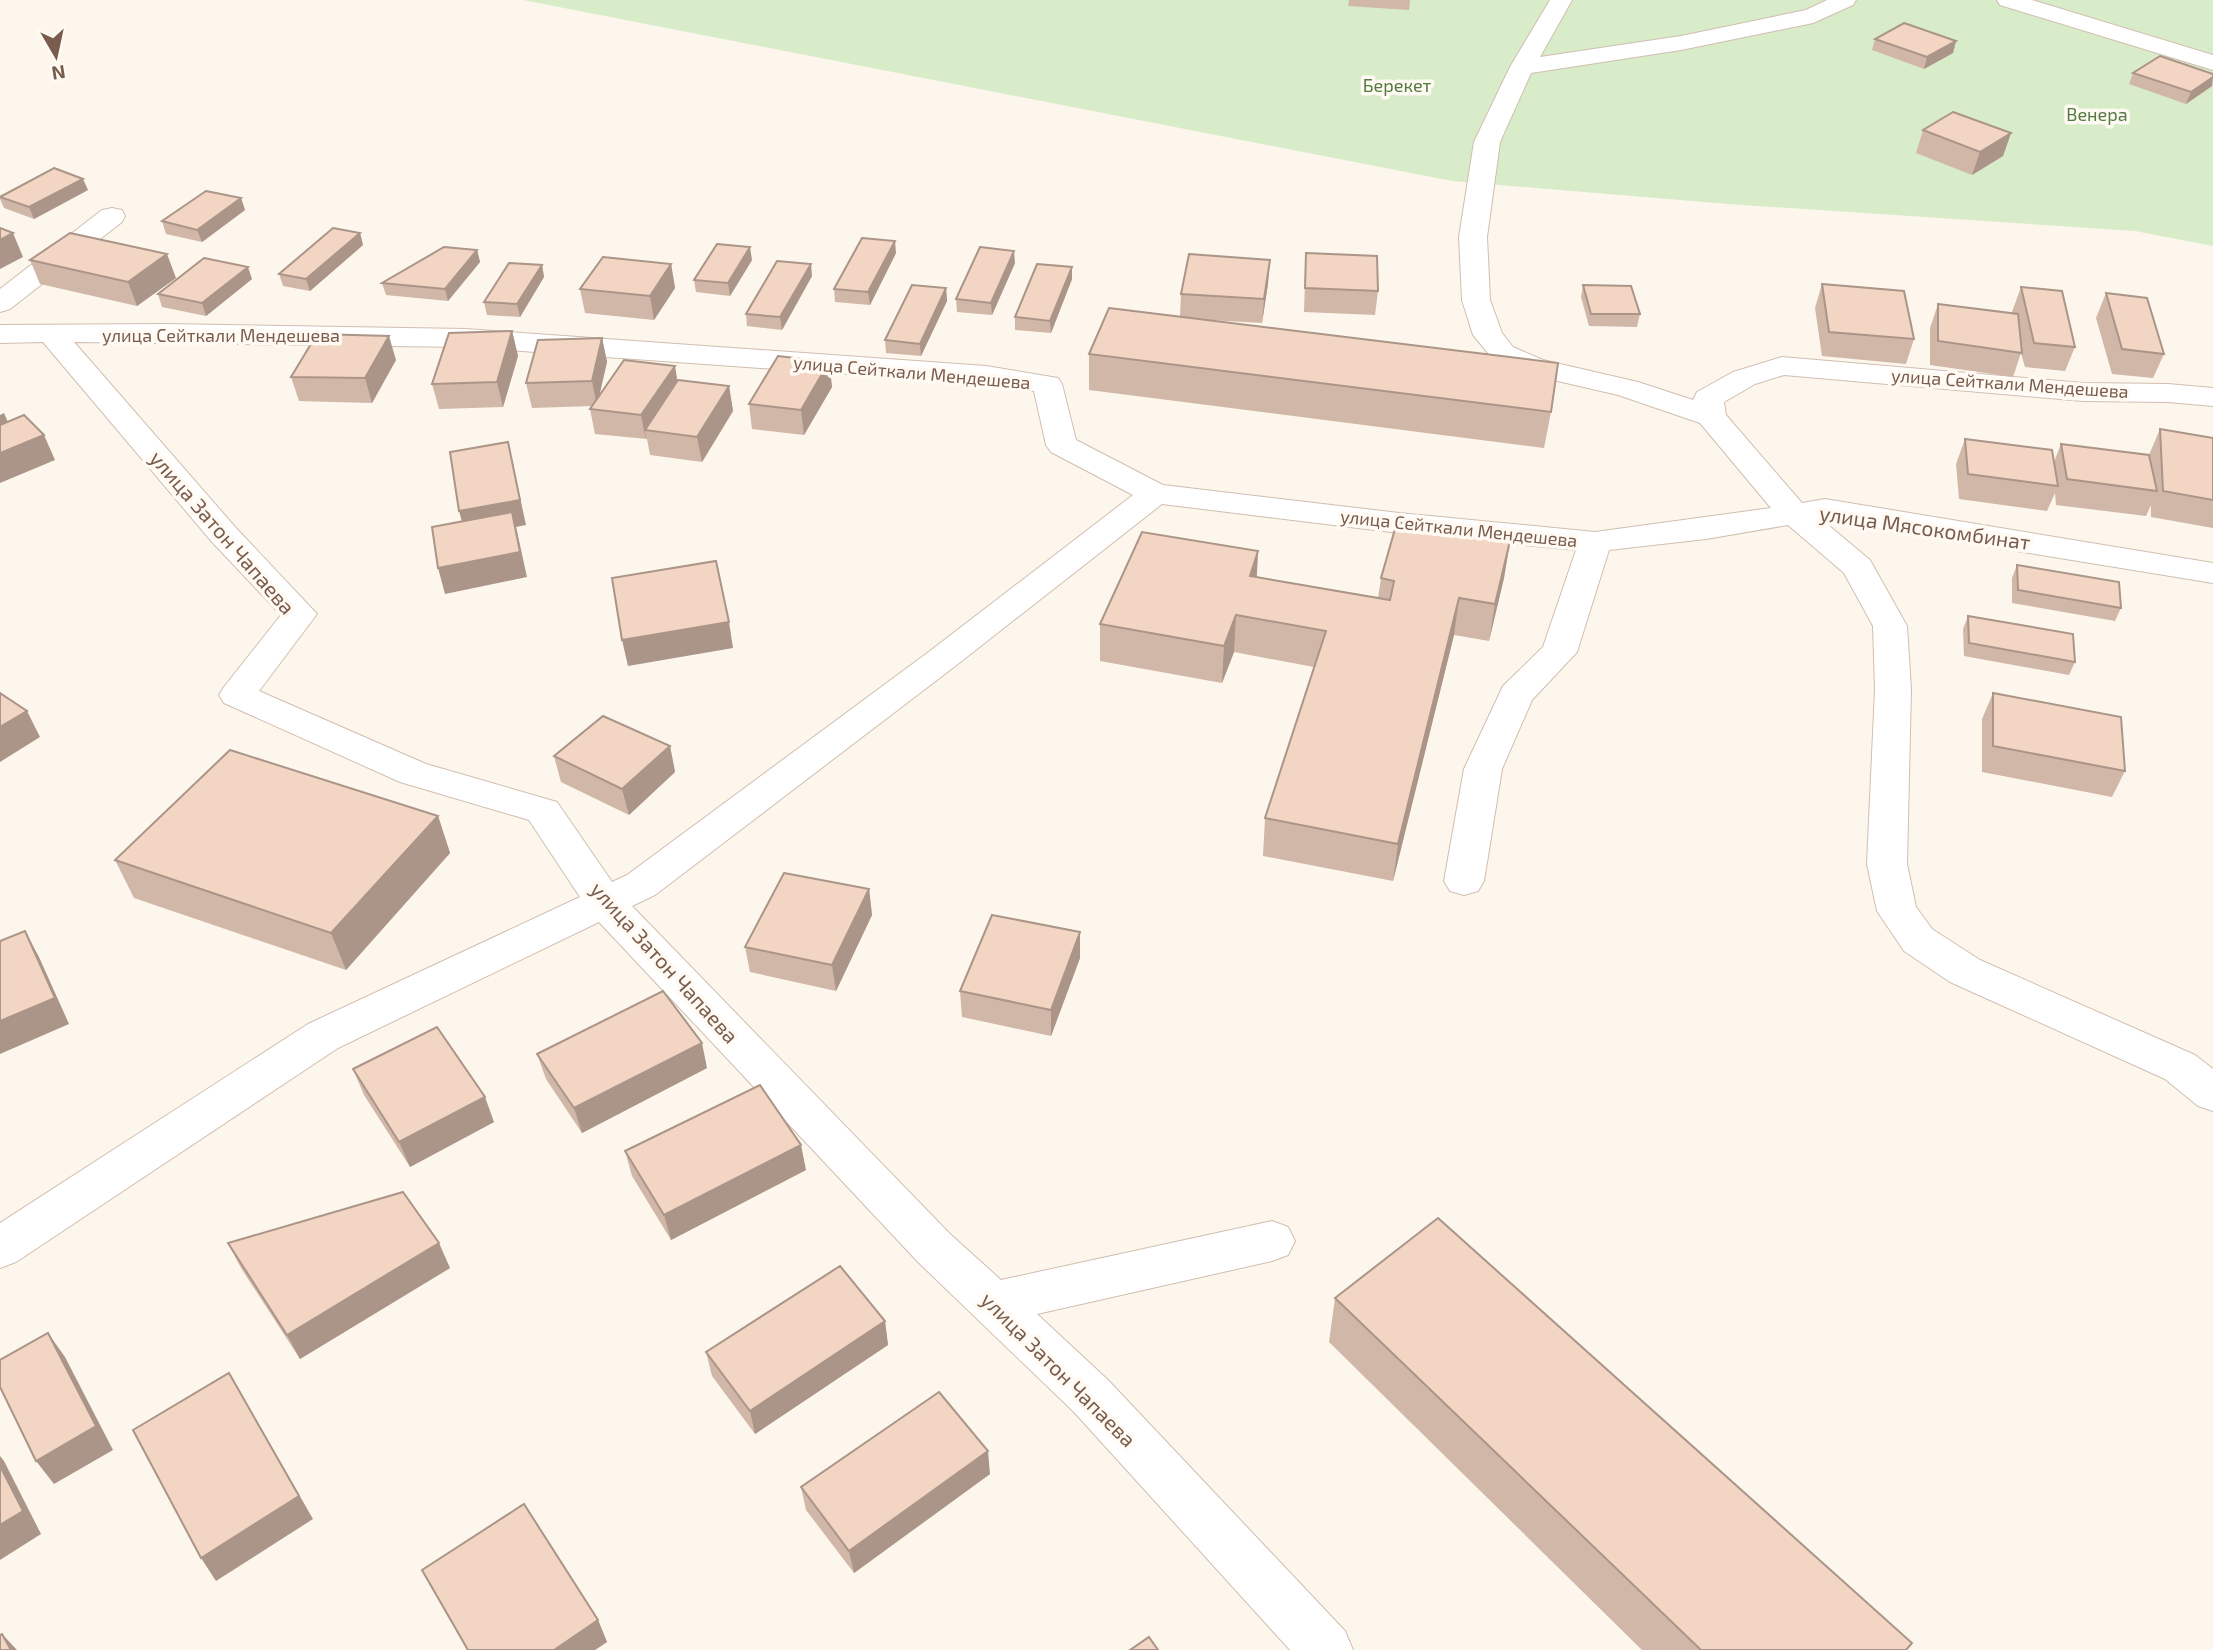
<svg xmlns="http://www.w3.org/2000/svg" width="2213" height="1650" font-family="'Exo 2',sans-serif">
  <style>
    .green { fill: #d8ecc9 }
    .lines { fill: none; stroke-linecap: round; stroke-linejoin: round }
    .minor-casing { stroke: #d1beb0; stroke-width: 2 }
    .minor { fill: #fff; fill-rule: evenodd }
    .wall { fill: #d1b7a8 }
    .shaded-wall { fill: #aa9588 }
    .building { fill: #f3d5c3; stroke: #aa9588; stroke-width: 2 }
    .labels { text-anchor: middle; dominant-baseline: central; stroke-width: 7; stroke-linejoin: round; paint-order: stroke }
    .far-park-label { font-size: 18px; fill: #537a41; stroke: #fffaf3 }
    .far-street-label { font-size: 18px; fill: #7a5c4d; stroke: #fffaf3 }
    .street-label { font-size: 21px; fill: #7a5c4d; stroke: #fffaf3 }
  </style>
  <rect width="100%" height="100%" fill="#fdf6ec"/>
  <polygon class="green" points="523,0 2213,0 2213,246 2135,231 1728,204 1452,181"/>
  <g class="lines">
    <g class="minor-casing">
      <g id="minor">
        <path d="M1550 0H1572L1540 57 1681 36 1806 10 1827 0H1856L1853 5 1813 23 1681 50 1531 73 1500 142 1487 237 1490 300 1502 333 1513 347 1543 360 1638 382 1693 400 1697 392 1733 372 1782 357 2083 383 2168 384 2213 388V406L2168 402 2083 401 1784 375 1755 384 1724 402 1726 415 1802 503 1825 499 2213 563V583L1821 519 1870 560 1907 626 1911 689 1907 864 1916 907 1932 929 1980 960 2195 1055 2213 1069V1111L2198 1106 2165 1079 1950 982 1904 951 1877 911 1867 864 1875 689 1873 626 1844 573 1788 525 1706 539 1609 550 1577 652 1532 700 1502 769 1484 881 1478 891 1464 895 1450 891 1444 881 1464 769 1503 686 1543 647 1576 550 1399 533 1162 504 954 667 655 895 632 906 950 1234 1001 1280 1272 1221 1288 1227 1295 1241 1288 1255 1272 1261 1037 1314 1108 1380 1345 1631 1353 1650H1290L1074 1412 918 1262 599 922 338 1048 16 1262 0 1268V1223L308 1024 580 897 529 820 400 782 224 703 219 695 224 687 281 615 212 542 43 342 0 343V325L165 324 466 329 986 366 1058 378 1062 384 1076 440 1163 485 1399 513 1595 532 1771 508 1700 423 1618 395 1523 373 1493 359 1473 335 1462 300 1459 237 1474 142 1510 67ZM74 342 466 347 986 384 1034 391 1046 445 1051 452 1133 495 930 651 627 875 612 882 557 802 426 764 259 691 317 614 236 528Z"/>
        <polygon points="1997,0 2032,0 2213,55 2213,70 2000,5"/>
        <polygon points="112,208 122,210 125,216 122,222 10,309 0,312 0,289 102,210"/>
      </g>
    </g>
    <use href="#minor" class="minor"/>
  </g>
  <g class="wall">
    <polygon points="1349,0 1410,0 1409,10 1348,6"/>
    <polygon points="1875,39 1956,41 1953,53 1924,69 1872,50"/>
    <polygon points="2133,73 2212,86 2186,104 2129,84"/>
    <polygon points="1923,130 2011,133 2003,156 1972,175 1916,153"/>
    <polygon points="88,190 34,219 4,208 0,199 0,196"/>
    <polygon points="241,198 245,210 202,242 166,234 162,221"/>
    <polygon points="360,233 363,245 310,291 283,286 279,274"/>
    <polygon points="477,250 480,262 448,301 386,295 382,283"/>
    <polygon points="896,253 870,305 835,302 834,289"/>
    <polygon points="1306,253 1378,291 1375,315 1304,312"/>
    <polygon points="30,260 176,278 137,306 40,284"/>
    <polygon points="752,260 730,296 696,292 694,280"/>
    <polygon points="1015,263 992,315 957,312 956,299"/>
    <polygon points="671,264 675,288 654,320 585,313 580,289"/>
    <polygon points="542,265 544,277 520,317 487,315 484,302"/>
    <polygon points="812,276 782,330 747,326 746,314"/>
    <polygon points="252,279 206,316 162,307 158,294"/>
    <polygon points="1072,279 1051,333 1015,330 1015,317"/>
    <polygon points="1268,284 1262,323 1191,319 1551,412 1544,448 1089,390 1089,354 1180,317 1181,294"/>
    <polygon points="1822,284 1914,339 1906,364 1822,356 1815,308"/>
    <polygon points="1583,285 1640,314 1637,327 1589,326 1581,297"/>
    <polygon points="2021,287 2075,347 2065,371 2025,367 2021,353 2013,377 1930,365 1930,328 1938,304 2013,314 2012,312"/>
    <polygon points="946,288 947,301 921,356 886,353 885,340"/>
    <polygon points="2106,293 2164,354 2153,378 2112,374 2096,318"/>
    <polygon points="512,331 518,356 503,407 439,409 432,384"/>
    <polygon points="602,338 607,362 599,395 677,381 729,386 733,411 702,462 650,455 647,439 595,434 590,409 592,406 532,408 526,383"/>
    <polygon points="396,360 372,403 299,401 291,377"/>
    <polygon points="829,362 832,387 804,435 752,429 749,404"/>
    <polygon points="2160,429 2213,438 2213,528 2151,517 2151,505 2146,516 2056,505 2055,493 2047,511 1959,499 1956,464 1965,439 2054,462 2061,444 2149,455"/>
    <polygon points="1510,541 1504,578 1489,641 1454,635 1393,881 1263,856 1265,818 1314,667 1234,652 1222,683 1100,661 1100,624 1258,551 1257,577 1378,598 1381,578"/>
    <polygon points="2017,565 2121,608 2115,621 2012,603 2012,578"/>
    <polygon points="1968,616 2075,662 2069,675 1964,656 1963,629"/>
    <polygon points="1993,693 2125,771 2112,797 1982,772 1982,719"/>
    <polygon points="670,746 675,772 629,815 561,782 554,756"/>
    <polygon points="438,816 450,853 346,970 134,898 115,860"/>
    <polygon points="869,889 872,915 836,991 750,972 745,947"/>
    <polygon points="1080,932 1080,958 1051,1036 962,1017 960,991"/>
    <polygon points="537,1054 707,1068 582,1133 546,1079"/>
    <polygon points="353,1069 494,1122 410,1167 364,1095"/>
    <polygon points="625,1151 806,1170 671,1240 632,1176"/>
    <polygon points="228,1243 450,1268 300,1359 241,1268"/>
    <polygon points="1335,1298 1907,1650 1642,1650 1329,1342"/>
    <polygon points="885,1321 888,1345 755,1434 712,1376 706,1352"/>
    <polygon points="990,1474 854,1573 806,1510 801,1487"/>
    <polygon points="422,1570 598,1620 607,1642 595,1650 467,1650"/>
  </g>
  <g class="shaded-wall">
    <polygon points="1956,41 1953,53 1924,69 1927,57"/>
    <polygon points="2213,77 2212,86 2186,104 2191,92"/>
    <polygon points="2011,133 2003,156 1972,175 1980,152"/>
    <polygon points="83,179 88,190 34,219 29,207"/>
    <polygon points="241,198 245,210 202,242 197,230"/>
    <polygon points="13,233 23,257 0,269 0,240"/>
    <polygon points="360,233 363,245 310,291 306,279"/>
    <polygon points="895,241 896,253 870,305 868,292"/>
    <polygon points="750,247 752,260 730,296 728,283"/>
    <polygon points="477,250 480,262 448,301 445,289"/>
    <polygon points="1014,251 1015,263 992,315 991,303"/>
    <polygon points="167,254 176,278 137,306 128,282"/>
    <polygon points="1270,260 1268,284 1262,323 1264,299"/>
    <polygon points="671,264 675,288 654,320 650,296"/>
    <polygon points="811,264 812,276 782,330 780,317"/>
    <polygon points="542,265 544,277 520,317 517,304"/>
    <polygon points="248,267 252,279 206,316 202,303"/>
    <polygon points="1072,267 1072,279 1051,333 1050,321"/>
    <polygon points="946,288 947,301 921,356 920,344"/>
    <polygon points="512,331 518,356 503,407 497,382"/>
    <polygon points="389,336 396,360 372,403 365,378"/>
    <polygon points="602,338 607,362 597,406 592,381"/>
    <polygon points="829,362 832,387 804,435 801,410"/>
    <polygon points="675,366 679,391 645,430 646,440 641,415"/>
    <polygon points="729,386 733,411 702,462 697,437"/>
    <polygon points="4,413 15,438 0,444 0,415"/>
    <polygon points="44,435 55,460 0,483 0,453"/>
    <polygon points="508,442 526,525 516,527 527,577 445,594 438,568 466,536 459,511"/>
    <polygon points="1510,541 1504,578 1489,641 1495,604"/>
    <polygon points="1258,551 1256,588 1250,576"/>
    <polygon points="1459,598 1454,635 1393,881 1398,844"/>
    <polygon points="1236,615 1234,652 1222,683 1224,646"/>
    <polygon points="729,622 733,648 628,666 622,640"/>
    <polygon points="27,711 40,737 0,762 0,727"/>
    <polygon points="670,746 675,772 629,815 622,789"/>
    <polygon points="438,816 450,853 346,970 331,933"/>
    <polygon points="869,889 872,915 836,991 832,965"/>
    <polygon points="25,931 39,957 69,1024 0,1054 0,1021"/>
    <polygon points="1080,932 1080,958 1051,1036 1051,1010"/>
    <polygon points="702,1043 707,1068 582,1133 574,1108"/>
    <polygon points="485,1097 494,1122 410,1167 399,1142"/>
    <polygon points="801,1145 806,1170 671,1240 664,1215"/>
    <polygon points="439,1243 450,1268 300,1359 287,1335"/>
    <polygon points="885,1321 888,1345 755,1434 750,1411"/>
    <polygon points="48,1333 65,1357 113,1450 54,1484 36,1461"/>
    <polygon points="243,1397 313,1519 216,1581 201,1558"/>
    <polygon points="988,1451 990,1474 854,1573 849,1551"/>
    <polygon points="0,1456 4,1461 41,1534 0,1560"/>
    <polygon points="598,1620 607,1642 595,1650 554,1650"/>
    <polygon points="2,1634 17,1650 11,1650"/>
  </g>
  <g class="building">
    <polygon points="1904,23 1956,41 1927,57 1875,39"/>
    <polygon points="2160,56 2213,74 2213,77 2191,92 2133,73"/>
    <polygon points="1953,112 2011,133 1980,152 1923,130"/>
    <polygon points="54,168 83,179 29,207 0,197"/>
    <polygon points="206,191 241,198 197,230 162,221"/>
    <polygon points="0,228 13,233 0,240"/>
    <polygon points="333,228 360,233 306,279 279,274"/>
    <polygon points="70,233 167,254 128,282 30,260"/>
    <polygon points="862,238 895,241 868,292 834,289"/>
    <polygon points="717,244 750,247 728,283 694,280"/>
    <polygon points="444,247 477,250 445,289 382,283"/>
    <polygon points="980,247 1014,251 991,303 956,299"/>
    <polygon points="1306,253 1377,256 1378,291 1305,288"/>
    <polygon points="1189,254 1270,260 1264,299 1181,294"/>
    <polygon points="603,257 671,264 650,296 580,289"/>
    <polygon points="204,258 248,267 202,303 158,294"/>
    <polygon points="777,261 811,264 780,317 746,314"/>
    <polygon points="509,263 542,265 517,304 484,302"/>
    <polygon points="1037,264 1072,267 1050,321 1015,317"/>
    <polygon points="1822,284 1904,291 1914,339 1829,332"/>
    <polygon points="912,285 946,288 920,344 885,340"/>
    <polygon points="1583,285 1631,286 1640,314 1591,314"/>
    <polygon points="2021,287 2062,291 2075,347 2034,343"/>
    <polygon points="2106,293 2147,298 2164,354 2122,349"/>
    <polygon points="1938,304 2018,314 2022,353 1938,341"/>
    <polygon points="1109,308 1558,363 1551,412 1089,354"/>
    <polygon points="512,331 497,382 432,384 449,333"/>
    <polygon points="317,334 389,336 365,378 291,377"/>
    <polygon points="602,338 592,381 526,383 538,340"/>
    <polygon points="778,356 829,362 801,410 749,404"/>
    <polygon points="624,360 675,366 641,415 590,409"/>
    <polygon points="678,380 729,386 697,437 645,430"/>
    <polygon points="24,415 44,435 0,453 0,425"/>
    <polygon points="2160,429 2213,438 2213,500 2163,491"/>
    <polygon points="1965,439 2052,450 2058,486 1968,474"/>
    <polygon points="508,442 520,500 459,511 450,452"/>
    <polygon points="2061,444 2149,455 2157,491 2067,479"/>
    <polygon points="512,512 520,552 438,568 432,527"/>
    <polygon points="1397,522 1510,541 1495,604 1459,598 1398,844 1265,818 1326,631 1236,615 1224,646 1100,624 1142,532 1258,551 1250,576 1390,600 1394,581 1381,578"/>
    <polygon points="716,561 729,622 622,640 612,578"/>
    <polygon points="2017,565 2119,582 2121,608 2018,590"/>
    <polygon points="1968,616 2073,634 2075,662 1969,643"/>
    <polygon points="0,693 27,711 0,727"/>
    <polygon points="1993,693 2121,717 2125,771 1993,746"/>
    <polygon points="603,716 670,746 622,789 554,756"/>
    <polygon points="230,750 438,816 331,933 115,860"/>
    <polygon points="784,873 869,889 832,965 745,947"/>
    <polygon points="992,915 1080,932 1051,1010 960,991"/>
    <polygon points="25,931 55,998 0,1021 0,941"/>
    <polygon points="663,991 702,1043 574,1108 537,1054"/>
    <polygon points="437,1027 485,1097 399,1142 353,1069"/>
    <polygon points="760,1085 801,1145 664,1215 625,1151"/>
    <polygon points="403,1192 439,1243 287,1335 228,1243"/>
    <polygon points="1438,1218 1912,1643 1906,1650 1701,1650 1335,1298"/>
    <polygon points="840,1266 885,1321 750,1411 706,1352"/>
    <polygon points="48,1333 96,1426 36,1461 0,1387 0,1360"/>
    <polygon points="229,1373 299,1496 201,1558 133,1430"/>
    <polygon points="939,1392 988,1451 849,1551 801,1487"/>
    <polygon points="0,1466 23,1511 0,1525"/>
    <polygon points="524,1504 598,1620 554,1650 468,1650 422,1570"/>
    <polygon points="2,1634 11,1650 0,1650 0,1635"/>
    <polygon points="1149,1637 1158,1650 1130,1650"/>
  </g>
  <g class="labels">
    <g class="far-park-label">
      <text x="1397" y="85">Берекет</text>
      <text x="2097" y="114">Венера</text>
    </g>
    <g class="far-street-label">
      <text x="221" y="335">улица Сейткали Мендешева</text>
      <text transform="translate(912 372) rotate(5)">улица Сейткали Мендешева</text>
      <text transform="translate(2010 383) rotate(4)">улица Сейткали Мендешева</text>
      <text transform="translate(1459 528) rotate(6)">улица Сейткали Мендешева</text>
    </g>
    <g class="street-label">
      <text transform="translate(1925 527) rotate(8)">улица Мясокомбинат</text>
      <text transform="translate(223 532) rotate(49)">улица Затон Чапаева</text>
      <text transform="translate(665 962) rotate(48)">улица Затон Чапаева</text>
      <text transform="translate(1059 1369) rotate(45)">улица Затон Чапаева</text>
    </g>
  </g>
  <g transform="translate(56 56) rotate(171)" stroke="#fffaf3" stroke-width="5" paint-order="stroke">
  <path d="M0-5L12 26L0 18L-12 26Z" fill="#7a5c4d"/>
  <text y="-10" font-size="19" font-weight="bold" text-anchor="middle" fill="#7a5c4d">N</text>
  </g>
</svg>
